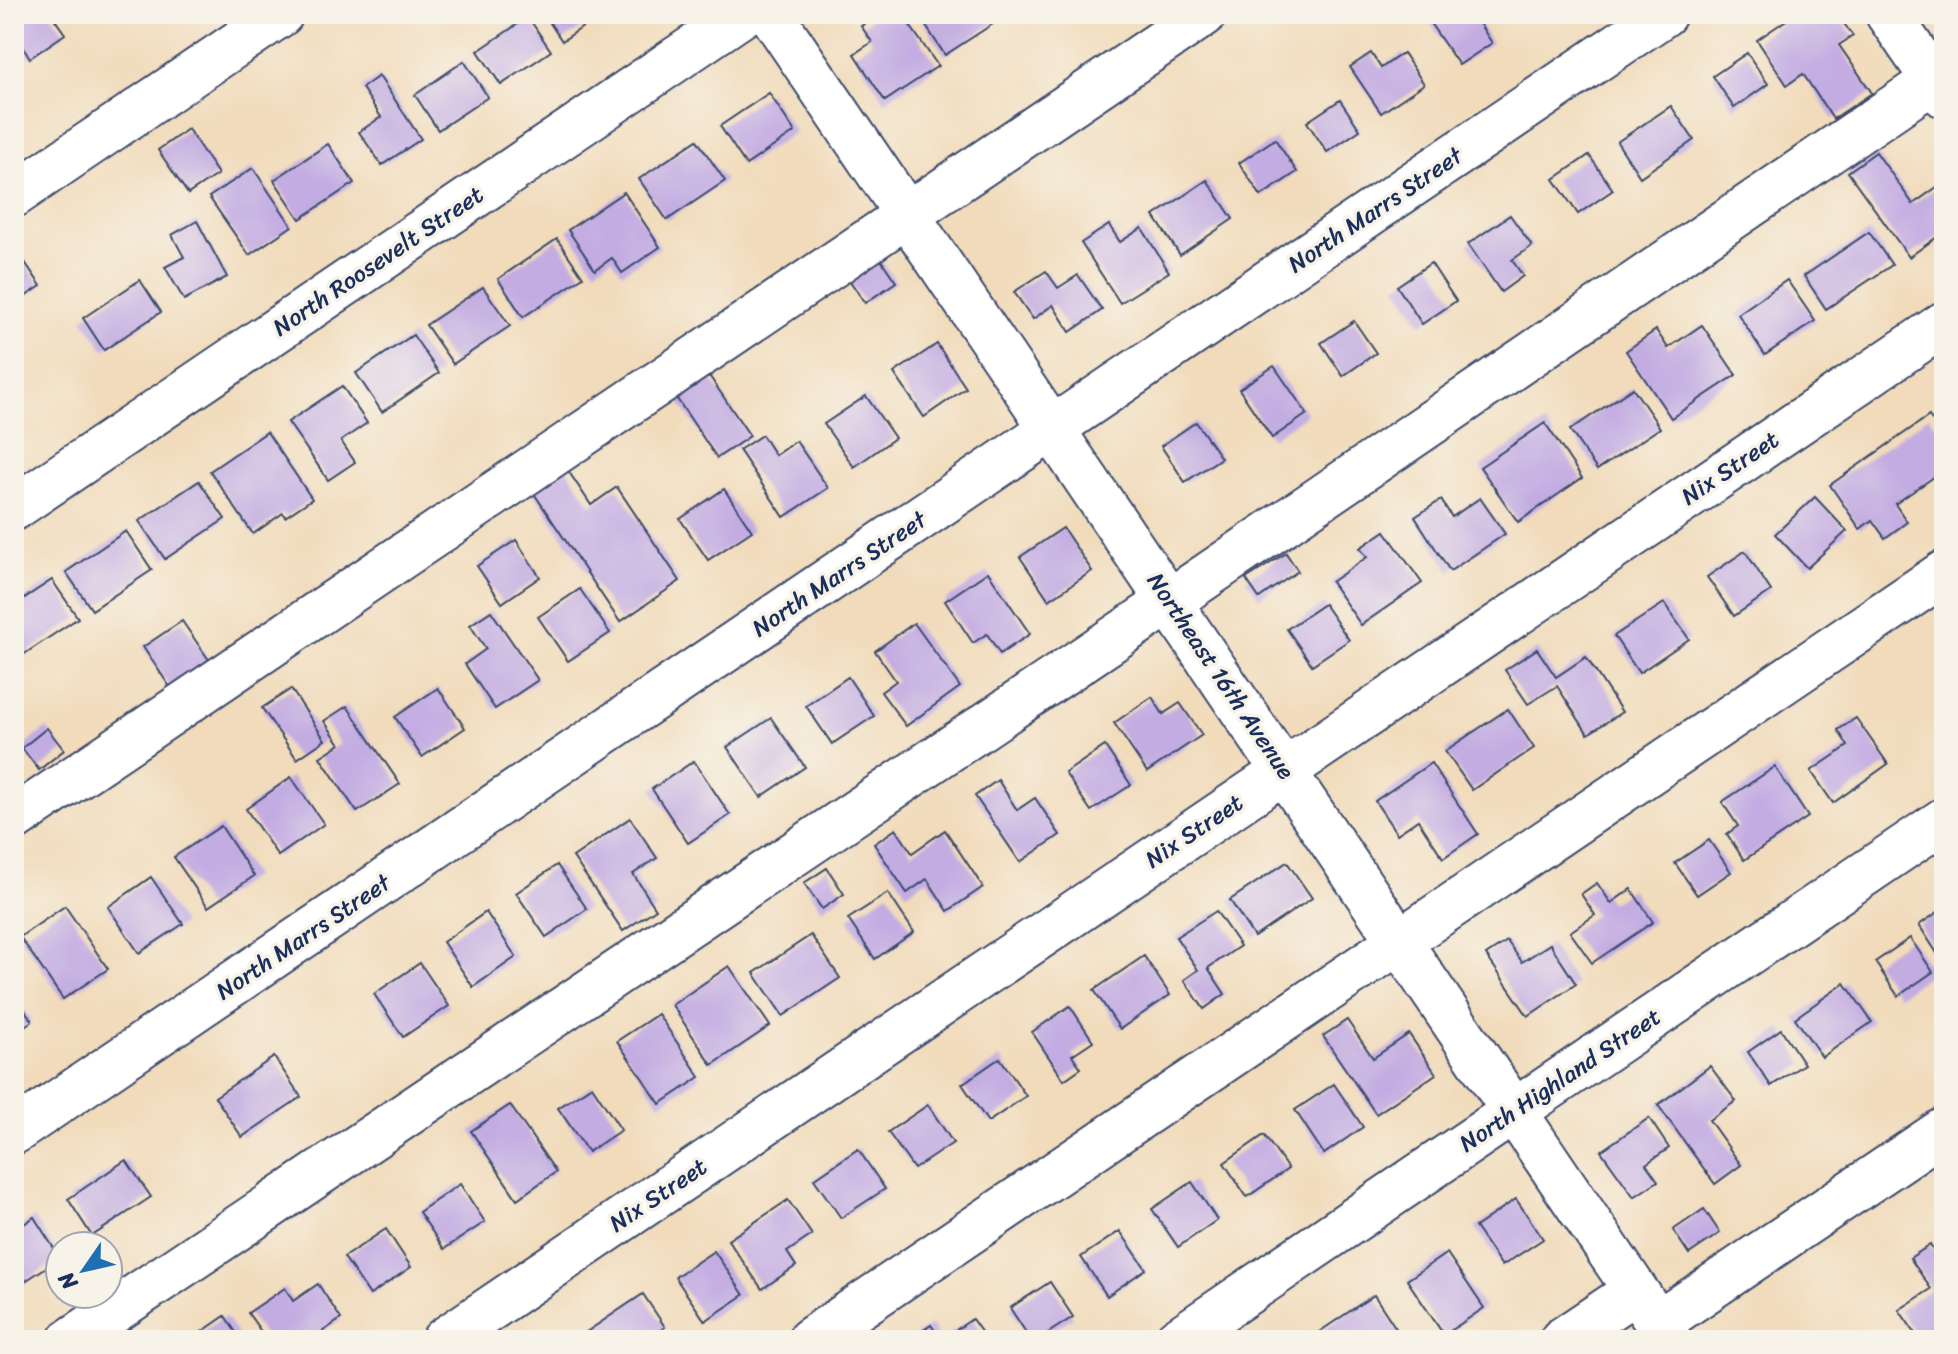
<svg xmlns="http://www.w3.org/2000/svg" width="1958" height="1354" font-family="Sriracha,sans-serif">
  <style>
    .building { fill: #c2ace2 }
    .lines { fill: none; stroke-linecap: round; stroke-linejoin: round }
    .minor-casing { stroke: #3b496c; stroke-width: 48 }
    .minor { stroke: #fff; stroke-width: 44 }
    .labels { text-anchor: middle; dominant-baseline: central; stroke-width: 7; stroke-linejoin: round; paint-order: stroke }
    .street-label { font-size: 24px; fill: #1b2f5e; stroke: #f7f3e8 }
  </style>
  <rect width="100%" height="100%" fill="#f7f3e8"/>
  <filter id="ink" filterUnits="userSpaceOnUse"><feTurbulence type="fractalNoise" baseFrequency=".0125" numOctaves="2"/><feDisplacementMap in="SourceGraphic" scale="16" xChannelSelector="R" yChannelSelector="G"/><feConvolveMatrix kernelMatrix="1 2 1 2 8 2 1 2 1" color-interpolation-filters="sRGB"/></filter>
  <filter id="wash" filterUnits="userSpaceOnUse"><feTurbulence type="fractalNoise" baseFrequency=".006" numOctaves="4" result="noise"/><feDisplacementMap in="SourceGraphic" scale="32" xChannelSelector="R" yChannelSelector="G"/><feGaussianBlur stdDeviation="1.8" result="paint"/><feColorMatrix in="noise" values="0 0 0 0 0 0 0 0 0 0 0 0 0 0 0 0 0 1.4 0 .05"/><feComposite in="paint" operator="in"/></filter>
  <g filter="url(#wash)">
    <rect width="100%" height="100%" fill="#f1dbbb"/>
    <g id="blocks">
      <g class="building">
        <polygon points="14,14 51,14 65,34 30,58 14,35"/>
        <polygon points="544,14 602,14 562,41"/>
        <polygon points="879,14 902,14 938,66 885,101 854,54 872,42 861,26"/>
        <polygon points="918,14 996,14 999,20 945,55"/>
        <polygon points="1444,14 1473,14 1492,43 1459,65 1430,23"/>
        <polygon points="1795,14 1837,14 1853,36 1839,45 1872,93 1833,119 1803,74 1787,85 1757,40"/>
        <polygon points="528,17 551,51 501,85 478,51"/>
        <polygon points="1371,53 1381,68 1403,53 1424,84 1381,113 1350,67"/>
        <polygon points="1747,53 1768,84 1734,108 1713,76"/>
        <polygon points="464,61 488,97 438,130 415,95"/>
        <polygon points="379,76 421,139 382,165 359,132 381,117 362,88"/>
        <polygon points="769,93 795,132 746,165 720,126"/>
        <polygon points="1340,100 1360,130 1327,152 1307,122"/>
        <polygon points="1671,106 1694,140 1640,177 1617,142"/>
        <polygon points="188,129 218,174 188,194 158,150"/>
        <polygon points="1275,139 1297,172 1261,196 1239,163"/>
        <polygon points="697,140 725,181 667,220 639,179"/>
        <polygon points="328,144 354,183 300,219 274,180"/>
        <polygon points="1876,152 1913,204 1944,182 1944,232 1909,257 1848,172"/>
        <polygon points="1589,155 1613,190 1578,214 1554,179"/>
        <polygon points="253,168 292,226 249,255 209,197"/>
        <polygon points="1207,180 1233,219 1180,255 1154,216"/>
        <polygon points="624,192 660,247 622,273 612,258 595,270 568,230"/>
        <polygon points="1510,215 1532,246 1512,260 1523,276 1501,292 1468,244"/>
        <polygon points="197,221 227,277 184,300 165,267 184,257 172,235"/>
        <polygon points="1109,225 1120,242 1142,228 1169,272 1120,303 1081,243"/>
        <polygon points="1869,232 1892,265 1826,309 1804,276"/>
        <polygon points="557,239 583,277 523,317 498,279"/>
        <polygon points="14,246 41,286 14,304"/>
        <polygon points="879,257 896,282 865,303 848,278"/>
        <polygon points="1431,263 1456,301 1422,324 1397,286"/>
        <polygon points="1046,271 1058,288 1078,275 1102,310 1070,332 1053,305 1033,319 1014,292"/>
        <polygon points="140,280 161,312 104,350 83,318"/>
        <polygon points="1787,280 1815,321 1765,355 1738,314"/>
        <polygon points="483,287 510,326 453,364 426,325"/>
        <polygon points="1354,321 1376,353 1343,376 1321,343"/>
        <polygon points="1702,325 1736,375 1671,418 1626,351 1656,330 1668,348"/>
        <polygon points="413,335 439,373 382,412 356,373"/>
        <polygon points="937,344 966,388 924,417 894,373"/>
        <polygon points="1274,366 1307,414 1272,438 1239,389"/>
        <polygon points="706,371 750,436 717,458 673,393"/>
        <polygon points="342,386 367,423 341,441 355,462 328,480 288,422"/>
        <polygon points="1633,388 1660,428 1597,470 1570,430"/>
        <polygon points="866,396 895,438 854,467 824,424"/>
        <polygon points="1929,416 1944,437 1944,470 1895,504 1907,522 1885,538 1872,520 1860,529 1830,485"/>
        <polygon points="1196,422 1221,458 1185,482 1161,446"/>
        <polygon points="1545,423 1582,478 1518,522 1480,467"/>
        <polygon points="267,432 312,499 285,517 283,513 253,534 210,471"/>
        <polygon points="762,435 775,455 796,441 828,488 784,517 739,450"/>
        <polygon points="565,466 591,505 617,487 680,581 620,622 531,489"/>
        <polygon points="199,481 225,519 165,559 139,521"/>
        <polygon points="724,489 752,531 708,560 680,519"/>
        <polygon points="1815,497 1847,531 1807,568 1775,534"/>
        <polygon points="1480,498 1505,534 1450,571 1415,517 1441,500 1452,517"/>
        <polygon points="1063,528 1092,571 1049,600 1020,557"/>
        <polygon points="126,531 152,570 92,610 66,572"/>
        <polygon points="1385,531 1422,583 1361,625 1331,582 1367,557 1360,548"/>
        <polygon points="516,540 540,577 502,603 477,566"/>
        <polygon points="1745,551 1771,591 1734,616 1707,577"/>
        <polygon points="1286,553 1298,571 1259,598 1246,579"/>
        <polygon points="988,572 1030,634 1000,654 987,634 973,643 945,601"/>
        <polygon points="52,580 78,618 20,657 14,649 14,605"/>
        <polygon points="580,589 610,633 568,661 538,617"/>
        <polygon points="1664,603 1689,639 1639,673 1614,636"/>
        <polygon points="1324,604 1349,640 1312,665 1287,629"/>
        <polygon points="491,611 538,680 495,709 465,664 486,649 470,625"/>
        <polygon points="182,621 209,660 170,687 143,647"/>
        <polygon points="914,623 960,687 906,726 881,692 896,681 875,651"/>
        <polygon points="1537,649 1556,677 1586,657 1622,712 1588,734 1557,686 1528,704 1505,670"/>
        <polygon points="848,677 874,716 832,744 806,706"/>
        <polygon points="438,688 465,728 422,757 395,717"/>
        <polygon points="291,689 325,740 297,759 262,708"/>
        <polygon points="1152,697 1163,714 1180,703 1202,735 1147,772 1114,723"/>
        <polygon points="347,706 400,784 357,812 320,757 340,744 324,721"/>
        <polygon points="1508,709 1534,748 1472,790 1445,751"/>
        <polygon points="771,718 805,767 761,797 727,747"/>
        <polygon points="1856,718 1888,764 1833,803 1811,771 1848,746 1838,730"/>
        <polygon points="47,728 64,750 39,770 22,748"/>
        <polygon points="1105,746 1131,785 1091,811 1065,773"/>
        <polygon points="694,761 730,815 688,843 652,789"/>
        <polygon points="1431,763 1478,834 1443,858 1418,820 1397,834 1375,801"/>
        <polygon points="1775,767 1808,817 1744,860 1727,834 1738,826 1722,802"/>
        <polygon points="291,777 324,824 278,856 246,809"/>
        <polygon points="998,780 1017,810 1035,798 1060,835 1020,862 975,796"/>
        <polygon points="630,818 657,858 633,874 656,909 623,931 573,857"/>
        <polygon points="221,826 254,876 208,907 174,857"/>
        <polygon points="896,829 912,853 945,830 983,887 948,911 927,879 907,893 874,844"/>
        <polygon points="1709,840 1731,872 1697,895 1675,863"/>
        <polygon points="1287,862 1312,898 1254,937 1230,900"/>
        <polygon points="557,865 587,909 546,937 516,893"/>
        <polygon points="827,868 844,894 822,909 804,883"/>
        <polygon points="151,877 183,924 139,953 108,907"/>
        <polygon points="1597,883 1611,903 1631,889 1653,922 1592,963 1570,932 1595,915 1581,894"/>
        <polygon points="888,893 914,932 875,959 848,919"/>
        <polygon points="65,906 108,969 63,999 20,937"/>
        <polygon points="1944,908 1944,964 1919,925"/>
        <polygon points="1216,911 1240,946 1208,968 1225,994 1204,1009 1184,980 1198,970 1176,937"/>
        <polygon points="486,912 516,957 473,987 443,942"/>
        <polygon points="811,935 840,978 783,1016 754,973"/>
        <polygon points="1910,938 1933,972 1898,996 1875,962"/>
        <polygon points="1507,941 1522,962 1550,944 1576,984 1528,1016 1486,955"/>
        <polygon points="1144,956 1170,995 1120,1029 1094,990"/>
        <polygon points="420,963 449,1006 403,1037 374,994"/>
        <polygon points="729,966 770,1026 712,1065 672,1005"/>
        <polygon points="1845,983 1872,1022 1822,1057 1795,1018"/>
        <polygon points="14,994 32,1021 14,1033"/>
        <polygon points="1070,1006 1093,1041 1072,1055 1081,1068 1064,1080 1032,1032"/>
        <polygon points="658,1014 700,1077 660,1104 617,1041"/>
        <polygon points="1347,1020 1373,1058 1409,1034 1436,1074 1376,1114 1323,1036"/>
        <polygon points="1781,1029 1804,1064 1771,1086 1748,1052"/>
        <polygon points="274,1057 301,1097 242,1137 215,1097"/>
        <polygon points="1000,1058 1026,1096 988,1122 962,1084"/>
        <polygon points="1710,1066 1736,1101 1709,1120 1741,1165 1715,1184 1658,1105"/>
        <polygon points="1334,1084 1363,1127 1324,1154 1295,1110"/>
        <polygon points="592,1086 621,1130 588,1152 558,1108"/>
        <polygon points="510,1105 556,1172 517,1199 471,1131"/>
        <polygon points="928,1105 953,1143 914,1169 888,1132"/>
        <polygon points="1649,1118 1669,1148 1646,1164 1658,1181 1634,1197 1601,1151"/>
        <polygon points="1264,1135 1288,1169 1247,1197 1224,1163"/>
        <polygon points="858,1149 885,1189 841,1218 814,1179"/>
        <polygon points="126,1160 151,1197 92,1236 68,1199"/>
        <polygon points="1192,1182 1217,1220 1178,1247 1152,1209"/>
        <polygon points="460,1184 485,1222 444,1249 419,1212"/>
        <polygon points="1516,1199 1543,1239 1502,1266 1475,1227"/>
        <polygon points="788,1200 812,1235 787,1252 796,1266 762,1289 728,1240"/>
        <polygon points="1704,1209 1720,1233 1689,1254 1673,1230"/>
        <polygon points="34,1217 60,1258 15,1288 14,1231"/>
        <polygon points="386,1229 411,1267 370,1295 344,1257"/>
        <polygon points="1120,1231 1146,1269 1107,1296 1081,1257"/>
        <polygon points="1930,1245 1944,1267 1944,1340 1920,1340 1899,1310 1931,1289 1910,1258"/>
        <polygon points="714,1251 744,1295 705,1321 675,1277"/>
        <polygon points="1447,1253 1484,1308 1444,1335 1407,1280"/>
        <polygon points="1050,1282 1073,1317 1037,1340 1031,1340 1010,1308"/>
        <polygon points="318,1284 341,1319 310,1340 267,1340 248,1313 285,1288 293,1301"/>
        <polygon points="643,1294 665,1327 645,1340 586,1340 582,1335"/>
        <polygon points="1374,1295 1403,1339 1319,1340 1316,1334"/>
        <polygon points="225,1316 241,1340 190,1340"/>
        <polygon points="972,1319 987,1340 909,1340 931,1325 941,1340"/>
      </g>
    </g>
  </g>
  <g filter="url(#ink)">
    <use href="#blocks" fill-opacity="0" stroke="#3b496c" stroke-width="2"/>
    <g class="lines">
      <g class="minor-casing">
        <g id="minor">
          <polyline points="771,14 1669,1340"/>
          <polyline points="1888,14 1944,95"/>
          <polyline points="14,195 281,14"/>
          <polyline points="14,508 743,14"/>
          <polyline points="14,819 1204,14"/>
          <polyline points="14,1132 1664,14"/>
          <polyline points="1657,1324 1944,1130"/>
          <polyline points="71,1340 1170,601 1934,80"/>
          <polyline points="444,1340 1944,324"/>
          <polyline points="810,1340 1944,573"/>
          <polyline points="1177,1340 1944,820"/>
          <polyline points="1562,1340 1635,1291"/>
        </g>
      </g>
      <use href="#minor" class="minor"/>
    </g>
  </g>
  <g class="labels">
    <g class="street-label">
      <text transform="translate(1375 210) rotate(-34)">North Marrs Street</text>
      <text transform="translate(378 261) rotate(-34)">North Roosevelt Street</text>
      <text transform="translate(1730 468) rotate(-34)">Nix Street</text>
      <text transform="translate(839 574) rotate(-34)">North Marrs Street</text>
      <text transform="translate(1221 676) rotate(56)">Northeast 16th Avenue</text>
      <text transform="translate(1194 831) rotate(-34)">Nix Street</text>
      <text transform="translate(303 937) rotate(-34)">North Marrs Street</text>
      <text transform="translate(1560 1080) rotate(-34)">North Highland Street</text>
      <text transform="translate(658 1195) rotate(-34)">Nix Street</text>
    </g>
  </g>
  <rect width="1958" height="1354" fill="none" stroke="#f7f3e8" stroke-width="48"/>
  <g transform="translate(84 1270) rotate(236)"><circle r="38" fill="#f7f3e8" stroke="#9fa5b1" stroke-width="2"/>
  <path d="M0-6L14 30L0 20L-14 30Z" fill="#1f6fb2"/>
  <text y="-12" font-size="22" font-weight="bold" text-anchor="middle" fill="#1b2f5e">N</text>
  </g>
</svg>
